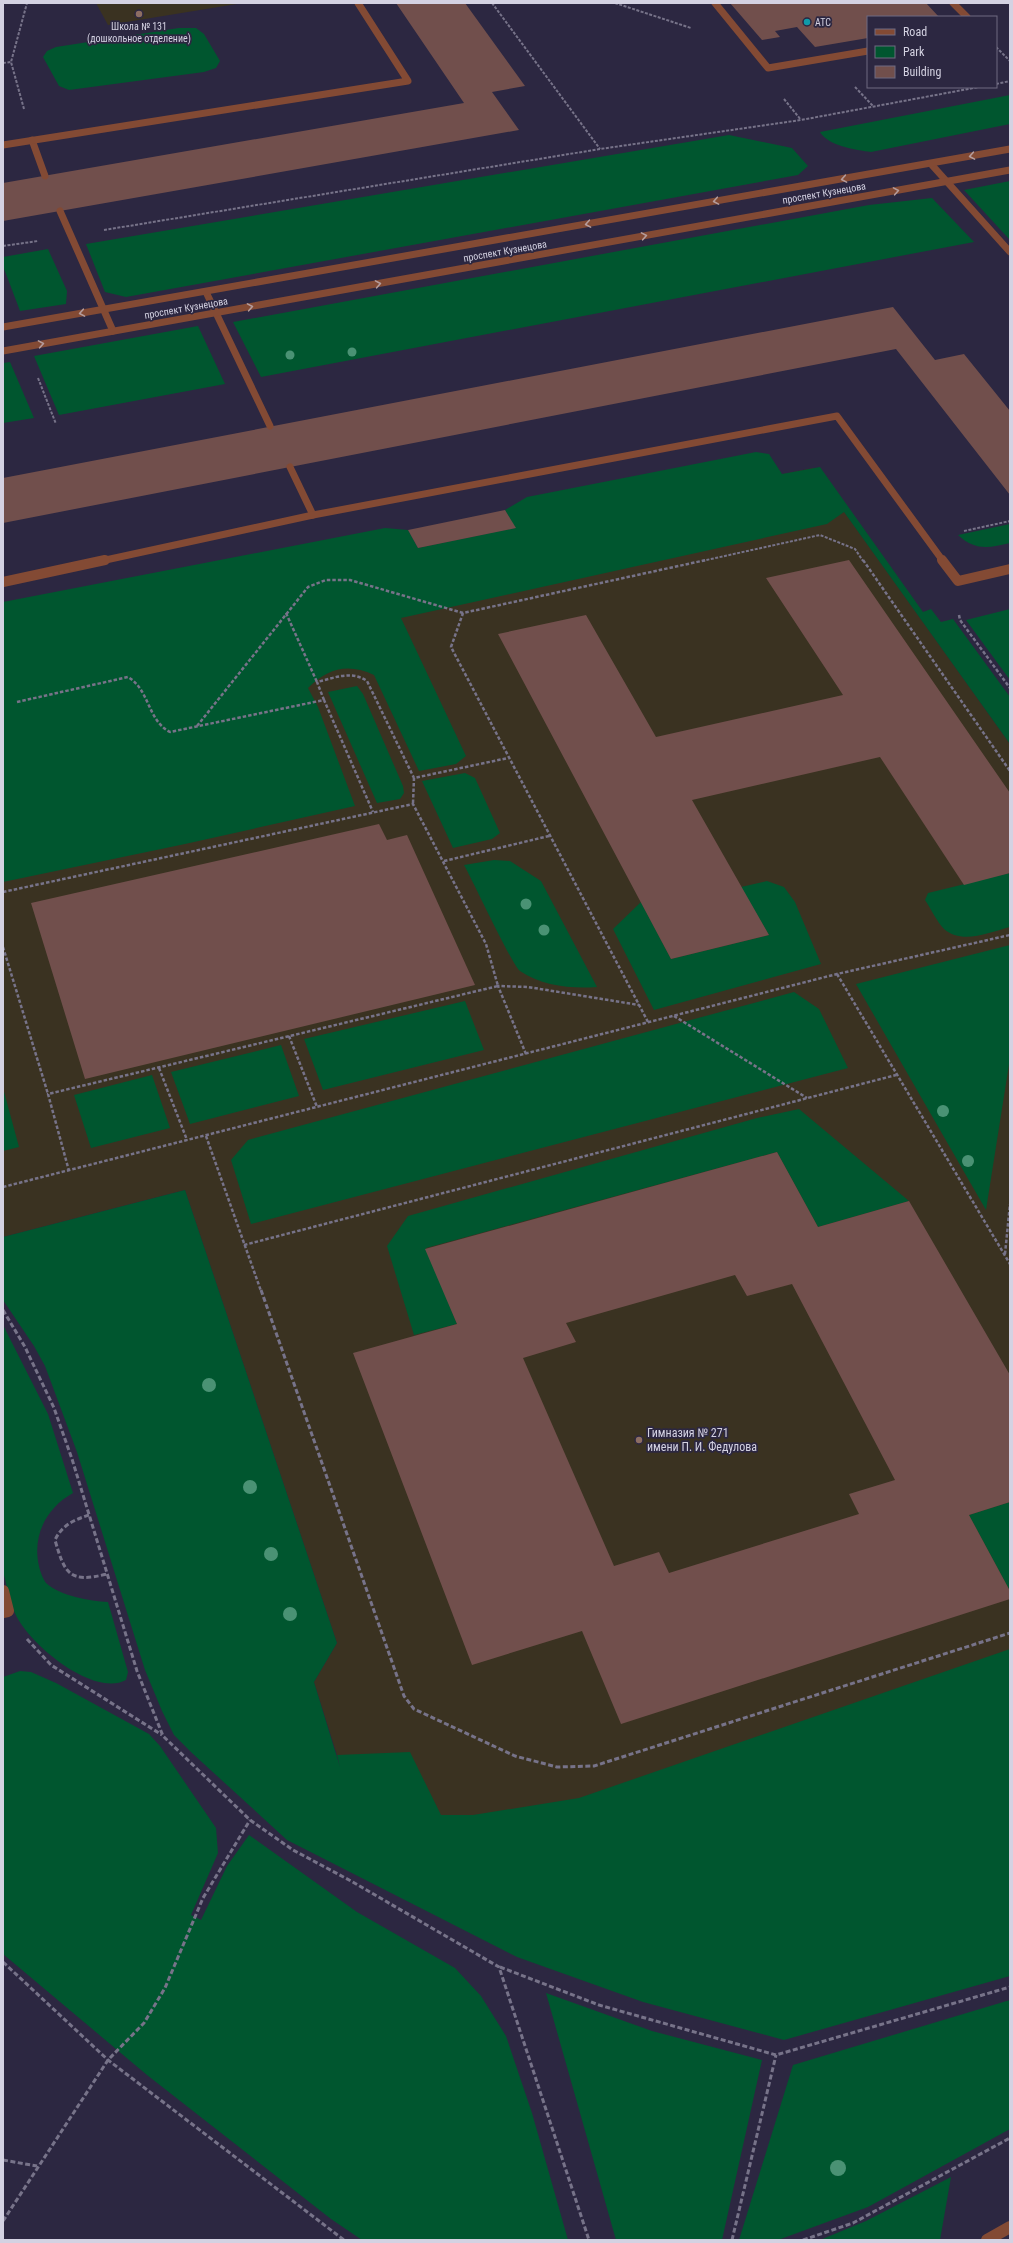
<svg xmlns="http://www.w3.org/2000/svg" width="1013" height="2243" font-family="'Roboto Condensed',sans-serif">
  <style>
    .education { fill: #3a3221 }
    .green { fill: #00562f }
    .building { fill: #714f4c; fill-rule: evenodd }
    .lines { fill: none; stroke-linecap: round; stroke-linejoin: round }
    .path-far2 { stroke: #777389; stroke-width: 2; stroke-dasharray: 3 1.5; stroke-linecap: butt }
    .path-far1 { stroke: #777389; stroke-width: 2.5; stroke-dasharray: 3.5 2; stroke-linecap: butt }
    .path { stroke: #777389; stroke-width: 3; stroke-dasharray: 5 2.5; stroke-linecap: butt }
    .service-far2 { stroke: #834a34; stroke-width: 7 }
    .service-far1 { stroke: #834a34; stroke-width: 10 }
    .service { stroke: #834a34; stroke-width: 12 }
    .minor { stroke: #834a34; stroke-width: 7 }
    .tree { fill: #4a9274 }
    .oneway { stroke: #b49c9c }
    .education-dot { fill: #8d6e63; stroke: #2c2741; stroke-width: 1.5 }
    .culture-dot { fill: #0f9aa8; stroke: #2c2741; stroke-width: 1.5 }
    .labels { text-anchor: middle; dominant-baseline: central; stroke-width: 3.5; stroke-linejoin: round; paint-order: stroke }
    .far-poi-label { font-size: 10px; fill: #d4d2e2; stroke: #2c2741; text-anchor: start }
    .far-street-label { font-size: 10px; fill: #d4d2e2; stroke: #2c2741 }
    .poi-label { font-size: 12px; fill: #d4d2e2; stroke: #2c2741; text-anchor: start }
  </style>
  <rect width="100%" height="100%" fill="#2c2741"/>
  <g class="education">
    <polygon points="96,3 243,3 108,25"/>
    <polygon points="813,468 1010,744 1010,1947 373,1869 314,1682 337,1643 185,1190 3,1237 3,632"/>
  </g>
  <g class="green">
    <polygon points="179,28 196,28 204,34 220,61 216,68 204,72 69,90 59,86 43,57 47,51 56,47"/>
    <path d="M1010 95V124L871 152C856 150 828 146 820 132Z"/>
    <polygon points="729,135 792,148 808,166 798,175 126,297 105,292 86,244"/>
    <polygon points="1010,181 1010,239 1009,239 964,190"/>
    <polygon points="932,198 974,242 261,377 233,322 869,205"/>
    <polygon points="48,249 67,291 66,304 20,311 3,266 3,257"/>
    <polygon points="198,326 225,384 59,415 34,356"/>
    <polygon points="10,362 34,418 3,423 3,363"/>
    <path d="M756 452 769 454 782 474 820 467 923 612 931 609 941 622 953 619 1010 697V744L844 512 827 524 401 618 466 756 456 764 419 771 374 675C348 663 328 668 308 688L318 707 355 806 185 844 3 882V602L385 528 408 530 418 548 515 528 505 510 527 497Z"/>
    <path d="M1010 524V543C989 548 975 551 958 535Z"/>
    <polygon points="1010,609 1010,680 966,620"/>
    <polygon points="357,686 363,694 403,786 404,793 400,799 377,803 328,692"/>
    <polygon points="465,773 475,778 500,833 492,839 453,848 422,781"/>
    <path d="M494 860 510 861 541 881 597 987C572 989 542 986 520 971 513 967 472 879 464 865Z"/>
    <path d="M1010 873V927C990 932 962 945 944 929 937 922 931 909 925 900L928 893Z"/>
    <polygon points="767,881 784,887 795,902 821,964 654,1010 613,929 641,902 671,959 769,935 741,887"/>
    <polygon points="1010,945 1010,1058 986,1210 856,984"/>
    <polygon points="794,992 819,1009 848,1068 251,1224 231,1160 248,1140"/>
    <polygon points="465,1001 484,1050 323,1090 304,1039"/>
    <polygon points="281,1045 299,1096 190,1124 171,1072"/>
    <polygon points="152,1075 170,1128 91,1148 74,1095"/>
    <polygon points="3,1088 19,1147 3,1151"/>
    <polygon points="799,1109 909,1201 818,1227 777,1152 426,1248 457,1324 414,1335 387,1246 408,1216 757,1118"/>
    <polygon points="185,1190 337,1643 314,1682 340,1767 337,1755 410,1752 441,1815 473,1815 579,1798 1010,1649 1010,1976 784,2040 643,2002 517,1957 287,1840 192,1753 174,1735 162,1711 145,1670 77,1452 45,1366 34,1346 3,1300 3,1237"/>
    <path d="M3 1325 48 1414 73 1493C46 1508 32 1536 39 1566 40 1571 43 1579 46 1583 60 1596 90 1601 108 1602L128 1672 126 1680C93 1698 26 1642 14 1611 9 1599 7 1585 3 1572Z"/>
    <polygon points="1010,1502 1010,1591 969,1515"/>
    <polygon points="20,1671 31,1672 56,1683 149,1734 160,1746 216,1828 218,1853 191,1915 201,1920 227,1866 249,1835 357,1912 455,1968 481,1996 506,2036 532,2113 568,2240 362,2240 331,2219 147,2075 3,1954 3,1677"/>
    <polygon points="546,1993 652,2031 762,2060 722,2240 616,2240"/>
    <polygon points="1010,2000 1010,2129 868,2207 778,2240 739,2240 793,2065"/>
    <polygon points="951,2177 940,2240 820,2240 866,2221"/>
  </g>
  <g class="building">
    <polygon points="396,3 465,3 525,86 492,92 519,130 3,221 3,183 464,103"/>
    <polygon points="730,3 926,3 939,17 868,17 868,38 815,47 797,27 775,31 780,37 762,40"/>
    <polygon points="893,307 935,360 964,354 1010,411 1010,495 896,349 3,523 3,478"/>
    <polygon points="505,510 516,528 418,548 408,530"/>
    <polygon points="849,560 1010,793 1010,873 964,885 880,757 692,800 769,935 671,959 498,634 586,615 656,737 843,695 766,578"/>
    <polygon points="379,824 387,840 407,835 475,985 85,1079 31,903"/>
    <path d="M777 1152 818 1227 909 1201 1010 1375V1502L969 1515 1010 1591V1599L621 1724 582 1631 472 1665 353 1353 457 1324 425 1249ZM735 1275 747 1296 792 1284 895 1480 849 1494 859 1514 669 1573 659 1552 614 1566 523 1358 576 1342 566 1323Z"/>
  </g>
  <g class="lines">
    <g class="path-far2">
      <polyline points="492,3 600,149"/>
      <polyline points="615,3 691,28"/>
      <polyline points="996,47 1010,61"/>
      <polyline points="3,63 11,62"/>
      <polyline points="996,84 1010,81"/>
      <polyline points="855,87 873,106"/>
      <polyline points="784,99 801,120"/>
      <polyline points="24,109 11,62 27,3"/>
      <polyline points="104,230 600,149 801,120 979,87"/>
      <polyline points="3,246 38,241"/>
      <polyline points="38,378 56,424"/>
      <polyline points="964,531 1010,521"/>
      <polyline points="702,561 820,535 855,549 863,561"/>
    </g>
    <g class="path-far1">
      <polyline points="863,560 1010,771"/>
      <polyline points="286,613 317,682"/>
      <polyline points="959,615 960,620 1010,688"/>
      <path d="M324 700 317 682C334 678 351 670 367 681L414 778 508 758"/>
      <path d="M17 702 128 677C150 690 147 720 170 732L324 700 373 812"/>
      <polyline points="197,726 308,587 326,580 350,580 463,613"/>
      <polyline points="413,803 414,778"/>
      <polyline points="444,861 549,836"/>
      <polyline points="3,892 413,804 486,944 498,986 48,1094 69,1171"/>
      <polyline points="3,947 48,1094"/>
      <polyline points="837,974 1010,1264"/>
      <polyline points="674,1016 807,1098"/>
      <polyline points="648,1022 451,647 463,613 706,560"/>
      <polyline points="289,1036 317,1107"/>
      <polyline points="526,1054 498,986 528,987 639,1005"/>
      <polyline points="159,1068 187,1140"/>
      <polyline points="206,1136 261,1291"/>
      <polyline points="3,1187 837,974 1010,935"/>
      <polyline points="244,1245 896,1075"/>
      <polyline points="1005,1254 1010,1204"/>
    </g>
    <g class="path">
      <polyline points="261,1290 404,1696 414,1709 515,1756 557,1767 594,1766 1010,1633"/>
      <polyline points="3,1310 25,1347 54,1408 72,1459 137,1671 163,1736 250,1820 293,1850 351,1881 499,1967 589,2240"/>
      <path d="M89 1515C74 1520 62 1525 55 1540 65 1575 70 1583 107 1574"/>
      <polyline points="27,1639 51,1665 162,1735"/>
      <polyline points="3,1962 108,2060 344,2240"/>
      <polyline points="500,1967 599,2005 776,2055 1010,1987"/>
      <polyline points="3,2160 37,2166"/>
      <polyline points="3,2221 108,2060 144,2023 165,1988 203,1898 250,1820"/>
      <polyline points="732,2240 776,2055"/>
      <polyline points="803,2240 853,2223 1010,2138"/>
    </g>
    <g class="service-far2">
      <polyline points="715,3 768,68 868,51"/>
      <polyline points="953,3 967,17"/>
      <polyline points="32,140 45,176"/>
      <polyline points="3,145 408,81 358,3"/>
      <polyline points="931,164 1010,252"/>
      <polyline points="60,211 113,331"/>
      <polyline points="206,292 270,426"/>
      <polyline points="290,467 313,515"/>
      <polyline points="101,561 313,515 837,416 943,561"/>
    </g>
    <g class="service-far1">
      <polyline points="942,560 958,581 1010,569"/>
      <polyline points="3,582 105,560"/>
    </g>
    <g class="service">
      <polyline points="3,1591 8,1611 3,1612"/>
      <polyline points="987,2240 1010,2227"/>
    </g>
    <g class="minor">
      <polyline points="3,327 1010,149"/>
      <polyline points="3,351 1010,170"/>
    </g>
  </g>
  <g class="tree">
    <circle cx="352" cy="352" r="4.5"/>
    <circle cx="290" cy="355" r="4.5"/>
    <circle cx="526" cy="904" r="5.5"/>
    <circle cx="544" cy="930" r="5.5"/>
    <circle cx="943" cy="1111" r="6"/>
    <circle cx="968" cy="1161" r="6"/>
    <circle cx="209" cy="1385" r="7"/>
    <circle cx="250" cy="1487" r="7"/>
    <circle cx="271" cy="1554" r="7"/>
    <circle cx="290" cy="1614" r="7"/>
    <circle cx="838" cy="2168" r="8"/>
  </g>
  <defs><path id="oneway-chevron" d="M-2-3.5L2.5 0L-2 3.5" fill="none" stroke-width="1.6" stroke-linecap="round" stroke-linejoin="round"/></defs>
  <g class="oneway">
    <use href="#oneway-chevron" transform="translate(972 156) rotate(170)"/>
    <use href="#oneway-chevron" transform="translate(844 179) rotate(170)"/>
    <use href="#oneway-chevron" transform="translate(896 191) rotate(-10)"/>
    <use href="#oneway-chevron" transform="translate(716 201) rotate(170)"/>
    <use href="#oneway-chevron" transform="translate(588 224) rotate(170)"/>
    <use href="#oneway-chevron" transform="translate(644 236) rotate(-10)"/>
    <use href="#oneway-chevron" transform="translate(378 284) rotate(-10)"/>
    <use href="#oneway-chevron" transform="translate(250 307) rotate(-10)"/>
    <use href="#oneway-chevron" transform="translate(82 313) rotate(170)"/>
    <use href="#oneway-chevron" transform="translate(41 344) rotate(-10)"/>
  </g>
  <g class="education-dot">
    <circle cx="139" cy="14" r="4"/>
    <circle cx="639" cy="1440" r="4"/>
  </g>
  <circle class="culture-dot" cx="807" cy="22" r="4"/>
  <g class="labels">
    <g class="far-poi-label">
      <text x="815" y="22">АТС</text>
      <text x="139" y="26" text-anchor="middle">Школа № 131<tspan x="139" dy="12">(дошкольное отделение)</tspan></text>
    </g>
    <g class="far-street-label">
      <text transform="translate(824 193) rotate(-10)">проспект Кузнецова</text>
      <text transform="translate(505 251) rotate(-10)">проспект Кузнецова</text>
      <text transform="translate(186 308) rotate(-10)">проспект Кузнецова</text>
    </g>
    <g class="poi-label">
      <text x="647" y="1433">Гимназия № 271<tspan x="647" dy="14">имени П. И. Федулова</tspan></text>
    </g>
  </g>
  <rect width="1013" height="2243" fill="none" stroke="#d4d2e2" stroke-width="8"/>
  <rect x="867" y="16" width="130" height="72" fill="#2c2741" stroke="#6f6b81"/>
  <rect x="875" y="29" width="20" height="6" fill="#834a34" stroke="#6f6b81"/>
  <text x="903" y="36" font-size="12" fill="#d4d2e2">Road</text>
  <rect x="875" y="46" width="20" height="12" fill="#00562f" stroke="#6f6b81"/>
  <text x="903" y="56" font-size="12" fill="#d4d2e2">Park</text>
  <rect x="875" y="66" width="20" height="12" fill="#714f4c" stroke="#6f6b81"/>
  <text x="903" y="76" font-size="12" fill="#d4d2e2">Building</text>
</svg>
